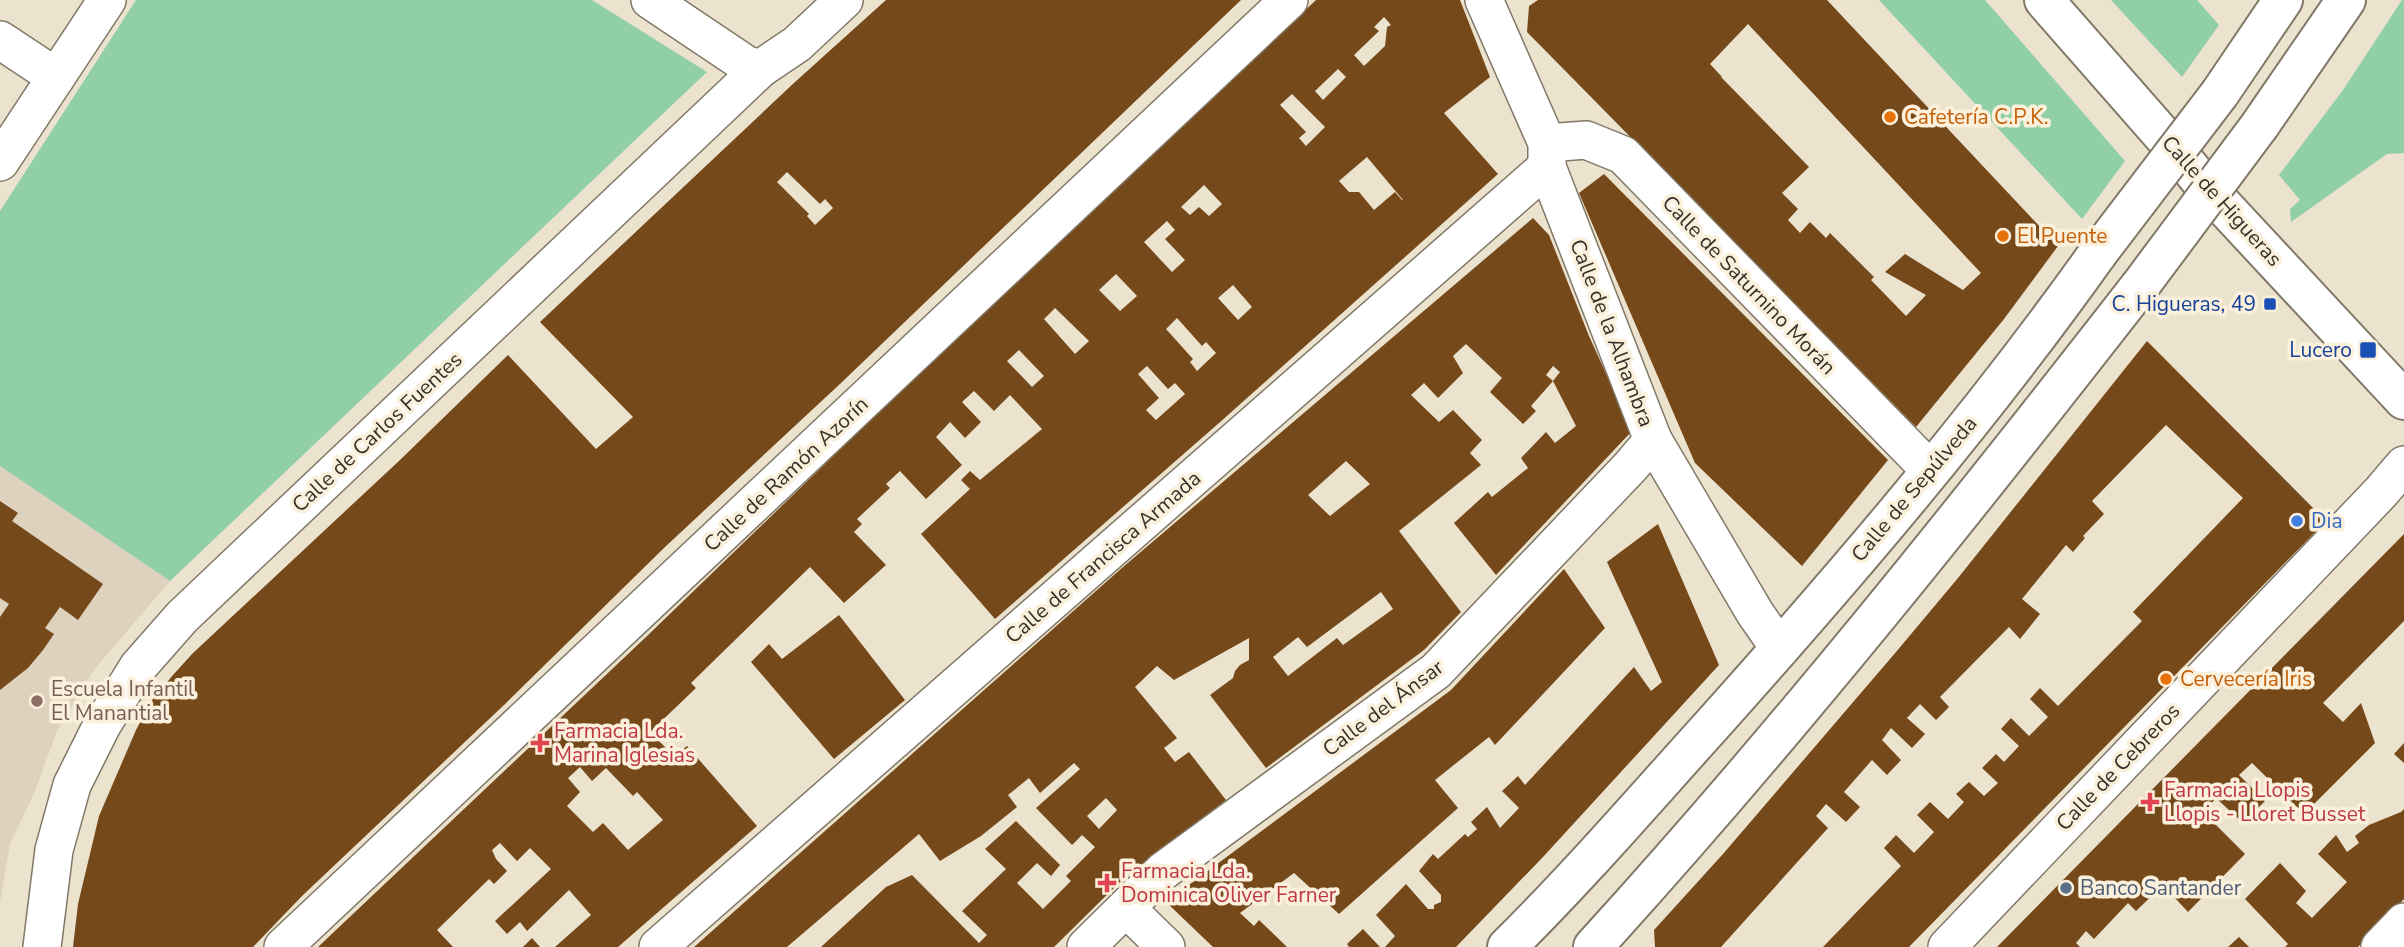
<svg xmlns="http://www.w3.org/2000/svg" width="2404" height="947" font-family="'Nunito Sans',sans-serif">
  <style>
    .education { fill: #ded1be }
    .green { fill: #91cfa6 }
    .building { fill: #75491a; fill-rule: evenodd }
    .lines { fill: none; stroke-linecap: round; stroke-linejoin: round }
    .street-casing { stroke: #817867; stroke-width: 40 }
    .secondary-casing { stroke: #817867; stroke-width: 42 }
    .street { stroke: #fff; stroke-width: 37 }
    .secondary { stroke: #fff; stroke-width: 38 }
    .secondary-bridge-casing { stroke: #817867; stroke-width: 42; stroke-linecap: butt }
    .secondary-bridge { stroke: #fff; stroke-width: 38 }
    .food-dot { fill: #e8710a; stroke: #faf0dc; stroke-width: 2.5 }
    .transit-dot { fill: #1a4fb4; stroke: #faf0dc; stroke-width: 2.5 }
    .shop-dot { fill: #3f7fe0; stroke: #faf0dc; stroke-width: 2.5 }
    .education-dot { fill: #8d6e63; stroke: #faf0dc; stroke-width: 2.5 }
    .health-dot { fill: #e0444e; stroke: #faf0dc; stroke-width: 2.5 }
    .service-dot { fill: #5c6f8a; stroke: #faf0dc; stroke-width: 2.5 }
    .labels { text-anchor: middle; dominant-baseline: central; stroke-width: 7; stroke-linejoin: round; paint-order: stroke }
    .food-label { font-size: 21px; fill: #c56008; stroke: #faf0dc; text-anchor: start }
    .street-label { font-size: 21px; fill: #36322b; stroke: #faf0dc }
    .transit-label { font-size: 21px; fill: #164399; stroke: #faf0dc; text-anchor: end }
    .shop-label { font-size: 21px; fill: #366cbe; stroke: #faf0dc; text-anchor: start }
    .education-label { font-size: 21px; fill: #785e54; stroke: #faf0dc; text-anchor: start }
    .health-label { font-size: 21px; fill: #be3a42; stroke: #faf0dc; text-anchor: start }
    .service-label { font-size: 21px; fill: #4e5e75; stroke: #faf0dc; text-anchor: start }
  </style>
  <rect width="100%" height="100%" fill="#ece3cf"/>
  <polygon class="education" points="0,466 170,581 93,671 57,731 35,791 10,844 0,902"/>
  <g class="green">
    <polygon points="136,0 592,0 707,72 170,581 0,466 0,211"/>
    <polygon points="1879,0 1985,0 2125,161 2082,219"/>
    <polygon points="2111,0 2197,0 2219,25 2182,77"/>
    <polygon points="2402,0 2404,0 2404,153 2387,154 2291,222 2290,209 2300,200 2279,175 2343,90"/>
  </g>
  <g class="building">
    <path d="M886 0H1241L841 383 665 547 504 705 302 896 253 947H73L78 904 99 816 136 730 153 699 173 675 193 653 400 460 508 355 596 449 633 417 540 322 795 82ZM787 172 820 204 825 199 833 208 815 225 807 216 809 214 777 182Z"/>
    <path d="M1316 0H1460L1490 77 1444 113 1498 174 1219 423 995 619 921 534 970 489 961 480 970 471 980 480 1042 429 1010 395 994 411 974 391 962 402 981 422 965 438 950 422 936 437 962 465 926 499 900 471 886 484 890 488 857 519 862 524 854 532 886 565 844 603 810 567 691 683 696 688 650 732 674 756 687 746 757 826 618 947H555L591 915 569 890 527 931 520 922 507 934 495 921 551 869 530 848 517 861 500 843 492 850 496 859 507 871 494 884 489 879 437 930 453 947H318L646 637 911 381ZM1384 17 1391 25 1387 27 1385 46 1364 66 1354 55 1379 31 1374 27ZM1338 69 1346 77 1323 100 1315 91ZM1292 94 1325 127 1306 146 1299 138 1306 132 1280 105ZM1367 157 1403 200H1402L1395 192 1374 210 1359 192H1349L1339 181ZM1204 185 1222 204 1209 216 1199 207 1190 215 1181 207ZM1167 221 1175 230 1165 239 1185 260 1172 272 1144 242ZM1116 274 1137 296 1120 311 1099 290ZM1233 285 1252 307 1238 320 1218 298ZM1055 308 1089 341 1075 354 1044 319ZM1177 318 1202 346 1206 342 1216 353 1197 371 1190 362 1193 359 1166 329ZM1019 350 1044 376 1032 387 1007 361ZM1147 366 1168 389 1175 383 1185 394 1156 420 1146 410 1159 398 1138 374ZM580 767 592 781 606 768 633 796 637 792 663 820 628 850 603 823 593 832 567 806 580 792 568 778Z"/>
    <path d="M1538 0H1827L2058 246 2004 319 1916 427 1527 32 1529 6ZM1748 24 1981 273 1963 290 1905 254 1885 272 1926 295 1906 316 1871 280 1874 277 1830 233 1826 238 1810 222 1800 233 1788 220 1798 209 1782 193 1809 167 1721 77H1722L1710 64Z"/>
    <polygon points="1604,174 1888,460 1802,566 1695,463 1579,193"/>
    <path d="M1533 218 1549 235 1589 336 1632 431 1496 575 1454 523 1488 492 1492 497 1528 468 1521 458 1546 432 1555 443 1576 426 1553 381 1560 372 1553 366 1546 375 1553 381 1531 406 1536 411 1523 424 1490 392 1502 378 1466 344 1453 356 1463 373 1438 398 1424 383 1411 395 1439 422 1453 410 1482 440 1470 453 1481 465 1399 531 1461 612 1424 650 1266 768 1210 695 1233 678 1235 671 1240 665 1249 660V638L1174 680 1157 666 1135 687 1177 738 1164 748 1175 762 1189 752 1226 800 1125 877 1054 947H821L886 887 912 875 979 943 987 935 962 911 1006 869 985 849 1016 821 1060 865 1051 876 1037 863 1017 883 1043 909 1071 881 1066 876 1095 847 1082 835 1072 845 1036 808 1080 769 1074 763 1040 793 1029 778 1008 795 1017 807 981 836 940 861 919 834 787 947H694L1123 567ZM1346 461 1370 484 1330 516 1308 495ZM1381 592 1393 609 1343 645 1337 638 1288 676 1273 657 1298 637 1307 647ZM1106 798 1117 810 1099 829 1087 816Z"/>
    <polygon points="2147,341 2326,521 1909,947 1823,947 1901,866 1884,848 1896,835 1914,853 1934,832 1917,815 1930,802 1948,819 1964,802 1956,794 1969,782 1984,796 1998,783 1982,768 1996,754 2004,762 2019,746 2001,729 2011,718 2029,736 2048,717 2030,699 2040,688 2058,706 2142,621 2133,612 2243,498 2166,425 2092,501 2104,514 2083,536 2085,538 2073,552 2066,545 2022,599 2040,614 2020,639 2009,627 1940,697 1949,707 1936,720 1920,704 1907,718 1925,734 1912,748 1891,728 1882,740 1901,760 1887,775 1872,760 1844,792 1860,807 1846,822 1826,804 1816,816 1828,828 1721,947 1655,947 1654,930 1723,854 1896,652 1958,578"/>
    <polygon points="0,501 18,513 12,521 103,584 78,620 60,607 45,628 54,634 43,650 28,668 0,690 0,617 9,604 0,598"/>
    <polygon points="1658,524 1719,665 1543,857 1456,947 1385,947 1395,936 1376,915 1406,884 1428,909 1434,909 1434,905 1441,902 1441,895 1419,871 1433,854 1438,859 1465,834 1468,837 1477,829 1471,822 1487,807 1500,828 1519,808 1502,791 1518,776 1525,785 1634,667 1651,691 1662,682 1607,562"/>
    <polygon points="2404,534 2404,621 2323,703 2343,722 2361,703 2375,743 2313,805 2303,804 2298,808 2252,763 2239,775 2265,801 2243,823 2216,798 2206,809 2211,815 2209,818 2245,854 2188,912 2163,885 2136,911 2128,903 2094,939 2086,931 2076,943 2080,947 1997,947"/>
    <polygon points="1564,569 1605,628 1495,745 1489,737 1435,780 1458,808 1339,914 1294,873 1240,913 1254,926 1259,920 1287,947 1213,947 1166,902 1451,690"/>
    <polygon points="839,615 905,700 834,759 751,662 769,644 782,659"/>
    <polygon points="2404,743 2404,763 2394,754"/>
    <polygon points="2404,809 2404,899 2358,947 2285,947 2288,944 2245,899 2280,863 2306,891 2296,903 2312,918 2347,882 2318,854 2336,835 2347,852 2359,843 2355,836 2369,825 2401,812"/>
    <polygon points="1363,929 1380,947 1349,947 1347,944"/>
    <polygon points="2239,937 2249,947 2228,947"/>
    <polygon points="532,938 540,947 523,947"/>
  </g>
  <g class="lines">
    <g class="street-casing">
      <g id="street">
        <polyline points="650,0 747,65 760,69"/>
        <polyline points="1484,0 1547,143 1547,167 1653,440 1755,613 1780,649"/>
        <polyline points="0,40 56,77"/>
        <polyline points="1547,143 1586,140 1623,155 1930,470"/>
        <polyline points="0,162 107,0"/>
        <polyline points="1126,908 1166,947"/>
        <polyline points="42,947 54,850 72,785 102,725 138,667 182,617 760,69 797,44 844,0"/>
        <polyline points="283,947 1289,0"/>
        <polyline points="658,947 1547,167"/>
        <polyline points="1086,947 1163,871 1436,671 1631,466 1653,440"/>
        <polyline points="1947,947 2381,492 2404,465"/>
        <polyline points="2380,947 2404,922"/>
      </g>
    </g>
    <g class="secondary-casing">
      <g id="secondary">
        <polyline points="2044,0 2179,154 2203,184 2404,400"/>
        <polyline points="2220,93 2283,0"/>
        <polyline points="2260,125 2346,0"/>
        <path d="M1507 947C1579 876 1645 799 1712 725 1847 574 1980 419 2098 253"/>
        <path d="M1593 947C1786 735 1964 512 2140 286"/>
      </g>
    </g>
    <use href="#street" class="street"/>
    <use href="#secondary" class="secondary"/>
    <g class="secondary-bridge-casing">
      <g id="secondary-bridge">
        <polyline points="2098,253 2220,93"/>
        <polyline points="2140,286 2260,125"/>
      </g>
    </g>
    <use href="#secondary-bridge" class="secondary-bridge"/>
  </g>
  <g class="food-dot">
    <circle cx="1890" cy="117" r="7"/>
    <circle cx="2003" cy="236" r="7"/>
    <circle cx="2166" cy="679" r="7"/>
  </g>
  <g class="transit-dot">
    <rect x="2263" y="297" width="14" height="14" rx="3.5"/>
    <rect x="2359" y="341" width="18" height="18" rx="3.5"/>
  </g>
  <circle class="shop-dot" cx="2297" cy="521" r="7"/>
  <circle class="education-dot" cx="37" cy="701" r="7"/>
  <g class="health-dot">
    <path d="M536.5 732.5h7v7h7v7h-7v7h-7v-7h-7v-7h7z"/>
    <path d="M2146.5 791.5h7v7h7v7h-7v7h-7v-7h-7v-7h7z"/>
    <path d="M1103.5 872.5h7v7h7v7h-7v7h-7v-7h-7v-7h7z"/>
  </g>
  <circle class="service-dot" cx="2066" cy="888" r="7"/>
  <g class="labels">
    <g class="food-label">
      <text x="1904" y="117">Cafetería C.P.K.</text>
      <text x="2017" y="236">El Puente</text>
      <text x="2180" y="679">Cervecería Iris</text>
    </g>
    <g class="street-label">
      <text transform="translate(2222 201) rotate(48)">Calle de Higueras</text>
      <text transform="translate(1749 285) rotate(46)">Calle de Saturnino Morán</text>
      <text transform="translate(1612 333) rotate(69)">Calle de la Alhambra</text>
      <text transform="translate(377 432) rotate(-43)">Calle de Carlos Fuentes</text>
      <text transform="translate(786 474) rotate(-43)">Calle de Ramón Azorín</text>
      <text transform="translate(1914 489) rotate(-50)">Calle de Sepúlveda</text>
      <text transform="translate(1103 557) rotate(-41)">Calle de Francisca Armada</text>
      <text transform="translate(1383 708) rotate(-37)">Calle del Ánsar</text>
      <text transform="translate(2118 767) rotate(-46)">Calle de Cebreros</text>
    </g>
    <g class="transit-label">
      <text x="2256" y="304">C. Higueras, 49</text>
      <text x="2352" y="350">Lucero</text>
    </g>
    <g class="shop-label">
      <text x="2311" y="521">Dia</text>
    </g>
    <g class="education-label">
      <text x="51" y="689">Escuela Infantil<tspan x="51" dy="24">El Manantial</tspan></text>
    </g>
    <g class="health-label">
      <text x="554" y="731">Farmacia Lda.<tspan x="554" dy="24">Marina Iglesias</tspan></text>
      <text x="2164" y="790">Farmacia Llopis<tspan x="2164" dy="24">Llopis - Lloret Busset</tspan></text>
      <text x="1121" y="871">Farmacia Lda.<tspan x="1121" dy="24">Dominica Oliver Farner</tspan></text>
    </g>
    <g class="service-label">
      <text x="2080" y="888">Banco Santander</text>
    </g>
  </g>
</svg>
